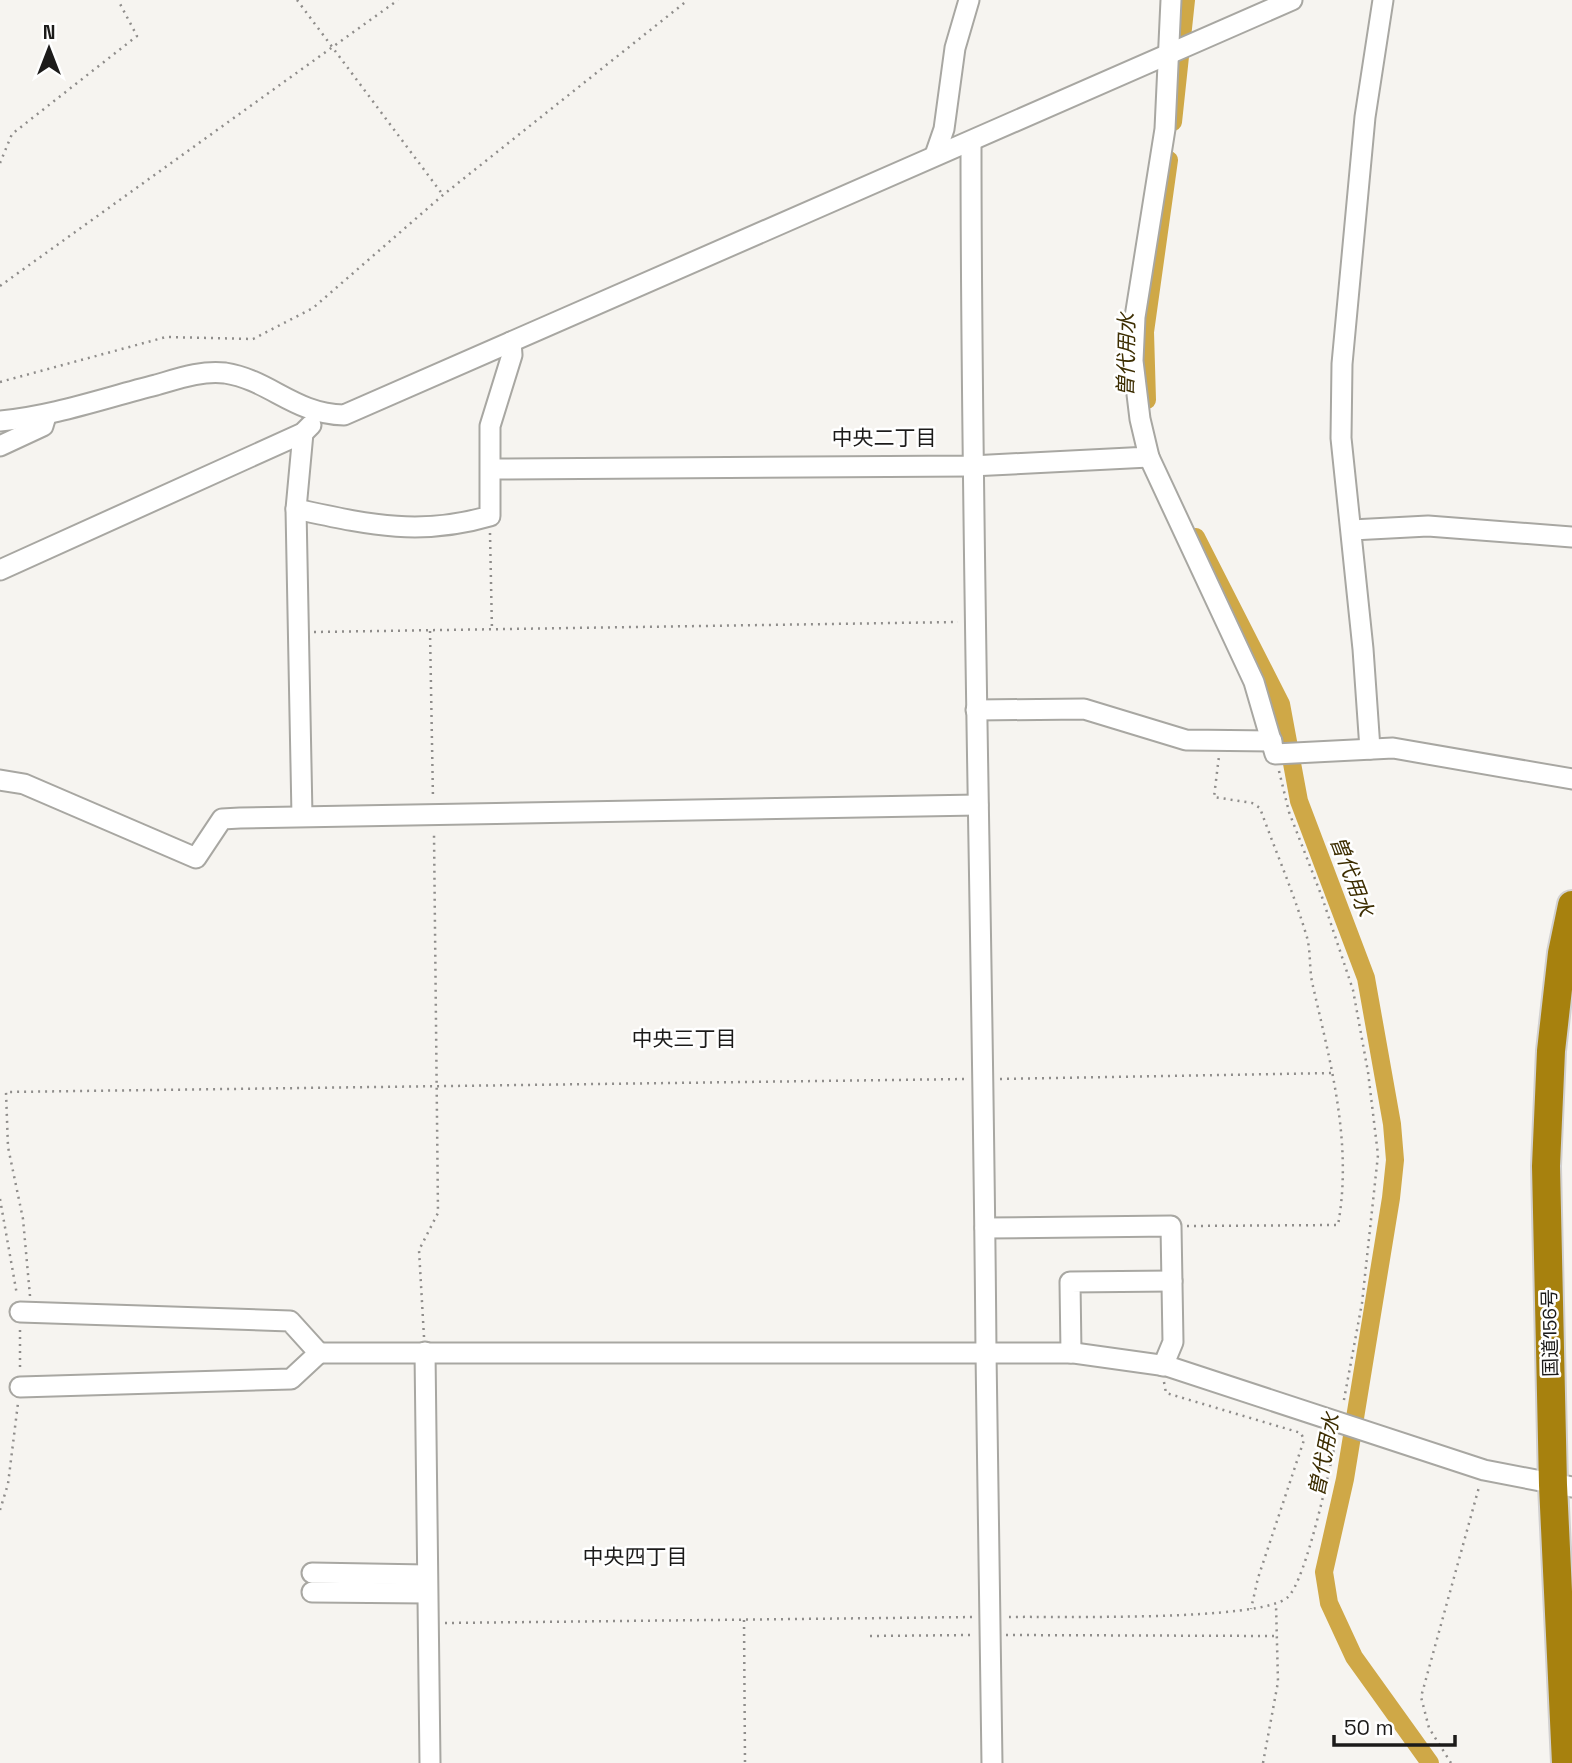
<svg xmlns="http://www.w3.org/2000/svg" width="1572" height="1763" font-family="'Space Grotesk','Noto Sans JP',sans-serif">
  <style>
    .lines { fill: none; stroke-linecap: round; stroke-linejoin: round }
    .canal { stroke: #cfa847; stroke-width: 18 }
    .minor-casing { stroke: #a8a7a2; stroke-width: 23 }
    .highway-casing { stroke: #d2d1d1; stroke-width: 32 }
    .path { stroke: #8f8d8b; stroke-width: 2.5; stroke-dasharray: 2 5; stroke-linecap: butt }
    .minor { stroke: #fff; stroke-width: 19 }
    .highway { stroke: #a7810e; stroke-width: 28 }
    .labels { text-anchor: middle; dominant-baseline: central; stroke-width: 5; stroke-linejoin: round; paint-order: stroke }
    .street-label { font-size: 19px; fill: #1c1b1a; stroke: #fff }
    .water-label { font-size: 21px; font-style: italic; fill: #3d2e02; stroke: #fff }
    .neighbourhood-label { font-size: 21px; fill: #1c1b1a; stroke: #fff }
  </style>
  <rect width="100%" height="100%" fill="#f6f4f0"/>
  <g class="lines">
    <g class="canal">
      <polyline points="1173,122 1186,0"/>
      <polyline points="1147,400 1145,332 1169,160"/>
      <polyline points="1196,537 1281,704 1299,801 1366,978 1392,1124 1395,1160 1391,1198 1345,1479 1324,1572 1329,1603 1354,1657 1430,1763"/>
    </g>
    <g class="minor-casing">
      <g id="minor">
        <polyline points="935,155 944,129 955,48 969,0"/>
        <path d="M0 421C54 416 104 398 156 385 177 379 202 370 225 373 270 380 294 414 344 415L1292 0"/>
        <polyline points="0,446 43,426 46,416"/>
        <polyline points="1149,457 1254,682 1275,754 1393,748 1572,779"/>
        <polyline points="491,469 971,466 1149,457 1140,419 1133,361 1135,317 1165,129 1171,0"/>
        <path d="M296 509C366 524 419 537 490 516V426L512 355 511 342"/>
        <polyline points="1352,530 1428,526 1572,537"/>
        <polyline points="0,570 303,433 311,425"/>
        <polyline points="976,710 1084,709 1186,740 1272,741"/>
        <polyline points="1370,749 1363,649 1341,438 1342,364 1365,117 1383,0"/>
        <polyline points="0,780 24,784 196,858 222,819 240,818 978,805"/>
        <polyline points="302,816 296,509 303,433"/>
        <polyline points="985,1228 1171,1226 1173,1342 1163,1366"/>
        <polyline points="20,1312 290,1321 319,1353 291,1379 20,1387"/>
        <polyline points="425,1352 430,1763"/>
        <path d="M319 1353H986C983 950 971 547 971 143"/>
        <polyline points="1071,1353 1070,1282 1172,1281"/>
        <polyline points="312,1573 427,1575"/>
        <polyline points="312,1592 427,1593"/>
        <polyline points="992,1763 986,1353 1074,1353 1167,1366 1484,1470 1572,1487"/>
      </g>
    </g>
    <g class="highway-casing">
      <polyline id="highway" points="1566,1763 1553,1485 1546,1166 1551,1051 1562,953 1572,905"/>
    </g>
    <g class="path">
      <polyline points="297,0 443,195"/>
      <polyline points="0,163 12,134 137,36 118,0"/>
      <polyline points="0,286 398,0"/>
      <polyline points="0,382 166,337 253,339 313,308 443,195 688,0"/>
      <polyline points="490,533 492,631"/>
      <polyline points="430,631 433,799"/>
      <polyline points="314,632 958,622"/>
      <polyline points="1279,771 1289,812 1322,897 1353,990 1368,1072 1378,1155 1362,1303 1343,1405"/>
      <polyline points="1000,1079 1333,1073"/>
      <polyline points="0,1199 17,1295"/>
      <path d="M1187 1226 1338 1225C1353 1143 1330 1061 1312 982 1309 966 1311 949 1306 934 1293 891 1275 850 1260 808L1252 803 1214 797 1219 756"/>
      <polyline points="30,1296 23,1219 8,1147 6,1092 966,1079"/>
      <polyline points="20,1330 20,1369"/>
      <polyline points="424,1337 419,1250 438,1213 434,834"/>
      <polyline points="1164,1382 1166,1393 1301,1433 1304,1440 1258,1578 1251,1609"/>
      <polyline points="0,1510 8,1484 18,1403"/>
      <path d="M1009 1617C1055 1616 1262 1622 1288 1597 1306 1580 1330 1468 1336 1439"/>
      <polyline points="744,1620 745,1763"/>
      <polyline points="445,1623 974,1617"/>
      <polyline points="1006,1635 1275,1636"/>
      <polyline points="870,1636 972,1635"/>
      <polyline points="1263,1763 1278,1682 1276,1605"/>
      <polyline points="1451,1763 1429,1728 1421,1697 1479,1487"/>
    </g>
    <use href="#minor" class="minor"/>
    <use href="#highway" class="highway"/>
  </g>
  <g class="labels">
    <g class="street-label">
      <text transform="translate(1550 1333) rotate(-91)">国道156号</text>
    </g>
    <g class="water-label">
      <text transform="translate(1126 355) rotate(-89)">曽代用水</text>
      <text transform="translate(1352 876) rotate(69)">曽代用水</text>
      <text transform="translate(1324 1455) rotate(-79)">曽代用水</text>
    </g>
    <g class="neighbourhood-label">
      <text x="884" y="437">中央二丁目</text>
      <text x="684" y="1038">中央三丁目</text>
      <text x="635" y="1556">中央四丁目</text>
    </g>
  </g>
  <g transform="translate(49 49)" stroke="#ffffff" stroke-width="5" paint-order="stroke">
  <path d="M0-5L12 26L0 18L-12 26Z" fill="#1c1b1a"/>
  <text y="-10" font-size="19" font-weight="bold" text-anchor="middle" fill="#1c1b1a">N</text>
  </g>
  <path d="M1334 1735v10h121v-10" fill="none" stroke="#1c1b1a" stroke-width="3.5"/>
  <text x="1344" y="1735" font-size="21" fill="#1c1b1a" stroke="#ffffff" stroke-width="5" paint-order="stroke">50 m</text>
</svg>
